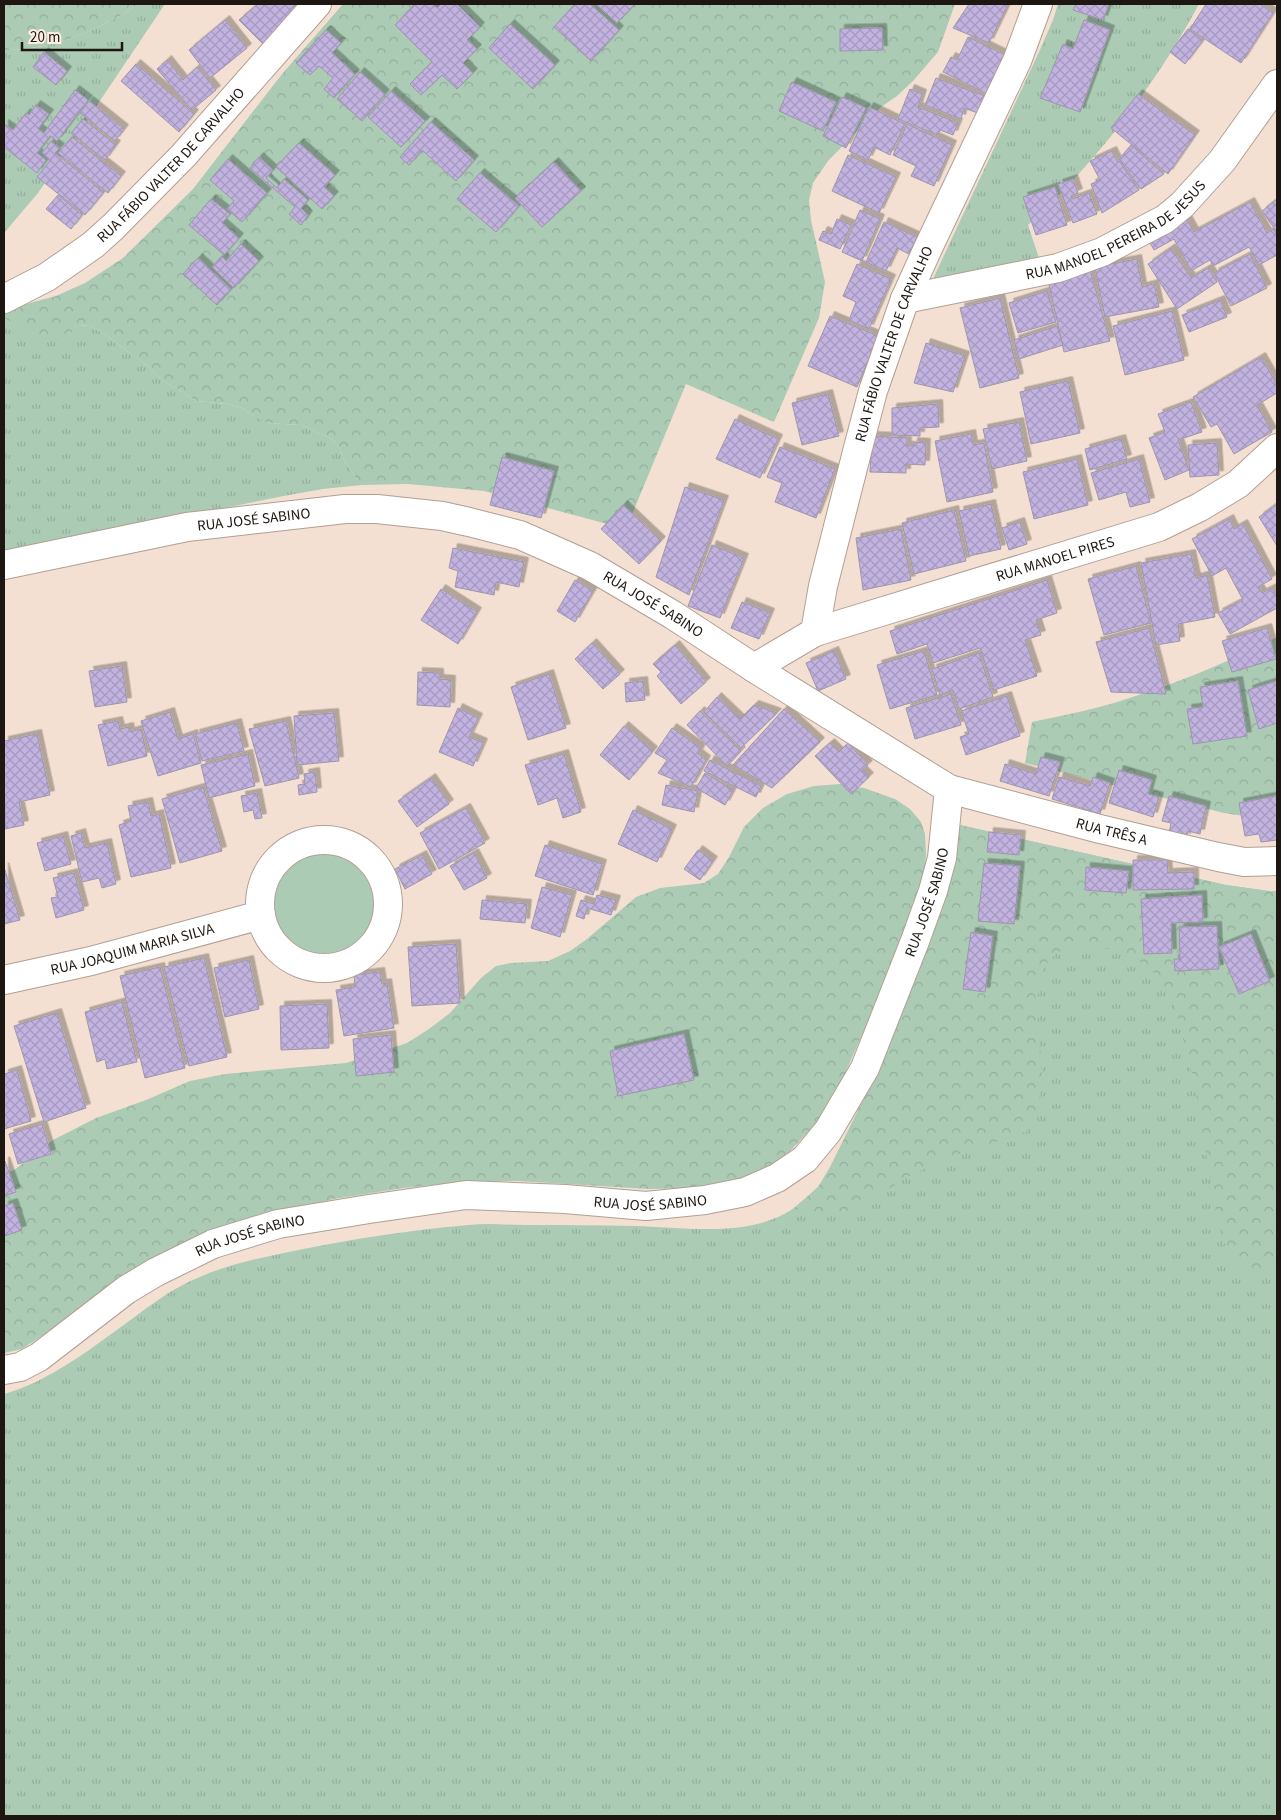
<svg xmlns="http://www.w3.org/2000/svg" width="1281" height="1820" font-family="'Source Sans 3',sans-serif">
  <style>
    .grass { fill: url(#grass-tufts) }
    .forest { fill: url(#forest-crowns) }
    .green { fill: #abcbb5 }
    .building { fill: url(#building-cross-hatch); stroke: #9d96aa; filter: url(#shadow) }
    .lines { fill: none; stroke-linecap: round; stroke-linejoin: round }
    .minor-casing { stroke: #b29f92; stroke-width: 30 }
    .minor { stroke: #fff; stroke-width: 28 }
    .labels { text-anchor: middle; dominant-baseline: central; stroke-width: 4.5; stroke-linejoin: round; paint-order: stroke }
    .street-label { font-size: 15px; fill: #1d1611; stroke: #feeee2 }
  </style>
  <defs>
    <pattern id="grass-tufts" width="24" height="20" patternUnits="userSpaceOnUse" patternTransform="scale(1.25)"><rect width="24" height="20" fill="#abcbb5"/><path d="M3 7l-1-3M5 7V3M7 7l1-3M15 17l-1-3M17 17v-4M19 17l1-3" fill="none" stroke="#93ae9b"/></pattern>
    <pattern id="forest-crowns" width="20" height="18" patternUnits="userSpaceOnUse" patternTransform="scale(1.25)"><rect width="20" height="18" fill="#abcbb5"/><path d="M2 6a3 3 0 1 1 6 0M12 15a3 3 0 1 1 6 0" fill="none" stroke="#93ae9b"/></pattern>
    <pattern id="building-cross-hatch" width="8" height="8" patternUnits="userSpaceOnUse" patternTransform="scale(1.25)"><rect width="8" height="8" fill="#c2b2e0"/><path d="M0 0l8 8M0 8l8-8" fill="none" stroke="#a698bf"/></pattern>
    <filter id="shadow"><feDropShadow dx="4.5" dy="-4.5" stdDeviation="0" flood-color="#0004"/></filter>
  </defs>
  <rect width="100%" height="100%" fill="#f4e0d2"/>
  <g class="grass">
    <path d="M139 4H165L38 193 4 233V50C53 50 99 30 139 4Z"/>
    <path d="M1058 4H1199C1157 83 1094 165 1028 225L1039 258 932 281 1039 52 1053 20Z"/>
    <polygon points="4,318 33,334 69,336 77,326 89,325 104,334 148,366 162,380 197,401 227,404 242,408 266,423 301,425 332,439 339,447 345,462 361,485 323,489 278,497 4,554"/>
    <path d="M960 825 1226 885 1269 891H1277V1816H4V1394C60 1379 116 1328 164 1296 189 1279 222 1267 252 1260 323 1244 396 1231 469 1225 488 1223 507 1225 526 1225 562 1225 598 1225 634 1226 684 1227 750 1239 794 1208 801 1202 811 1195 818 1187 834 1169 845 1137 856 1115 888 1049 918 981 939 910 947 882 953 853 960 825Z"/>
  </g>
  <g class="forest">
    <path d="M4 4H139C99 30 53 50 4 50Z"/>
    <path d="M343 4H955L938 52 913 81 897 96 881 107 828 161 813 183 809 200 811 220 825 282 819 318 774 422 686 384 626 529 484 491 408 484 361 485 345 462 339 447 332 439 301 425 266 423 242 408 227 404 197 401 162 380 148 366 104 334 89 325 77 326C73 331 70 337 63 340 47 345 18 326 4 318V310L56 296 85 283 123 258 193 189 282 74Z"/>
    <path d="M1277 637V817L1257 818 1224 813 1025 763 1032 722C1059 716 1087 711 1114 703 1170 686 1226 664 1277 637Z"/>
    <polygon points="840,784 864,788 895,799 910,809 921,822 925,834 926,856 923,883 881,992 832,1103 812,1128 790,1151 761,1171 721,1185 691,1188 649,1189 517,1181 460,1182 404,1188 334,1199 221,1229 78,1312 22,1349 4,1353 4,1173 14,1170 53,1140 96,1118 146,1100 190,1081 225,1074 346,1063 407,1043 429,1029 450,1013 481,978 496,966 511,963 548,961 570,951 587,939 636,897 660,888 704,883 718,874 729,857 744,827 763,808 787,794 814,786"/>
    <polygon points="960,825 1226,885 1269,891 1277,891 1277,1268 1252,1275 1230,1260 1218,1224 1193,1077 1175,1008 1165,987 1148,966 1119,951 1087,945 1064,948 1049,960 1039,978 1037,1009 1042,1072 1040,1103 1028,1131 948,1158 909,1176 866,1204 838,1214 793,1209 818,1187 830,1167 863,1100 909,996 939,910"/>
  </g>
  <circle class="green" cx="324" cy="904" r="57"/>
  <g class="building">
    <polygon points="258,4 303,4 266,47 239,20"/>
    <polygon points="415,4 432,4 437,8 441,4 457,4 480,27 467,40 477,49 463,63 473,73 457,89 442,75 421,95 410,84 432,62 395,25"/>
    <polygon points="575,4 590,4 619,30 591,61 554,27"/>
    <polygon points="596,4 635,4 617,23"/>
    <polygon points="969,4 1008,4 989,43 953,28"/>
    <polygon points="1076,4 1109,4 1103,20 1073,10"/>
    <polygon points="1206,4 1260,4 1273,13 1241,63 1190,29"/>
    <polygon points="225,20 247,48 210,78 189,50"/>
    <polygon points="1084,20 1110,30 1080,112 1040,98 1063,44 1073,49"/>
    <polygon points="510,24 555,65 533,89 489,48"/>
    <polygon points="882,28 883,50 840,51 840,29"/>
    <polygon points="1188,29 1203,40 1185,64 1170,52"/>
    <polygon points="326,30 341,43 332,53 355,74 334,98 324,89 333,78 319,66 310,75 296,63"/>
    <polygon points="968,37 1007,56 989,95 943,72 951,57 957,60"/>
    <polygon points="44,52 67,71 56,85 33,67"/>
    <polygon points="167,60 183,80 197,67 216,90 192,110 157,69"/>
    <polygon points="136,64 194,114 179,132 121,81"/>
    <polygon points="360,72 385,94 362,121 337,99"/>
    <polygon points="936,78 993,99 986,116 964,108 961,119 925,105"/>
    <polygon points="792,82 836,102 823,131 779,111"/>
    <polygon points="910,89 922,94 918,107 958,123 953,135 940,130 938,135 898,119"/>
    <polygon points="75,90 88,100 57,141 50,136 37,153 46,160 37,173 4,147 4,124 13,130 26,113 29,115 36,105 49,114 38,129 44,133"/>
    <polygon points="391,91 425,121 401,147 368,117"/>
    <polygon points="1138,94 1195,135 1168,174 1111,128"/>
    <polygon points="842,97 866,108 846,148 823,136"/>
    <polygon points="89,101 124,129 115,141 80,113"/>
    <polygon points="869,107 905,124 890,155 874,147 868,160 849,151"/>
    <polygon points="83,119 116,145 105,160 71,133"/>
    <polygon points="431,122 474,160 456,181 422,150 409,165 400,157"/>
    <polygon points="907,124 952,145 934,186 911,176 916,166 893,155"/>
    <polygon points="72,137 121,176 108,193 58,153"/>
    <polygon points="51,141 60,148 55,153 104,192 85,215 37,177 50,161 42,153"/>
    <polygon points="299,143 335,175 324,187 334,196 322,209 276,167"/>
    <polygon points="1131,145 1164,174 1141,189 1119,159"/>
    <polygon points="1112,151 1117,161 1119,161 1139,190 1102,213 1091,184 1100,180 1090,161"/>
    <polygon points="848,155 896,177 879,213 832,191"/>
    <polygon points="259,157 273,170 266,178 277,188 284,179 308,200 301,208 308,215 301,225 289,214 295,207 250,168"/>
    <polygon points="228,159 267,193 242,222 227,209 234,201 210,180"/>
    <polygon points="554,162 581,191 542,227 515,198"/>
    <polygon points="480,173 519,206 496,232 457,199"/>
    <polygon points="1073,179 1078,193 1071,196 1072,199 1089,193 1097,214 1073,223 1058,184"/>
    <polygon points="1055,187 1067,225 1036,235 1023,197"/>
    <polygon points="58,195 82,215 71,229 46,209"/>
    <polygon points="211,199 230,214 222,223 239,238 224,255 189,225"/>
    <polygon points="1276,200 1277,201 1277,232 1262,211"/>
    <polygon points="1250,202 1267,233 1274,229 1277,236 1277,255 1259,265 1249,247 1213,266 1210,260 1191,271 1174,239 1154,250 1145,234 1184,214 1194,232"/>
    <polygon points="860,210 880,219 862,261 842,252"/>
    <polygon points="837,219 851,225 840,249 819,240 823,231 831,234"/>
    <polygon points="884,222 917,237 909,254 897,248 886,271 866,262"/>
    <polygon points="241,244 259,261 234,288 212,267 222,256 226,261"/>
    <polygon points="1171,248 1191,278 1208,268 1217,282 1177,309 1148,264"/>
    <polygon points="1250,254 1267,288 1231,306 1214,273"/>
    <polygon points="198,258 231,289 217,305 183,274"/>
    <polygon points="1137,259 1142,287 1154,284 1159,307 1105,317 1095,267"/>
    <polygon points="857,264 891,279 869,329 849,320 856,302 843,296"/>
    <polygon points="1089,266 1110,341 1064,352 1048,280"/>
    <polygon points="1047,291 1056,322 1018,333 1009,303"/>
    <polygon points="1000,298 1019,378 980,388 960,308"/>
    <polygon points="1220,300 1227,317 1189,332 1182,315"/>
    <polygon points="1172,311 1184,360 1125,375 1113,326"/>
    <polygon points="830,316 878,336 857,387 808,366"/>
    <polygon points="1057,326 1063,345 1019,359 1014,340"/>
    <polygon points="926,343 965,356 953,392 914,383"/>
    <polygon points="1261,357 1277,385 1277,393 1257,405 1272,432 1234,454 1217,424 1211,427 1193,397"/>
    <polygon points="1068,381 1080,433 1031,444 1020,392"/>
    <polygon points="828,394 839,436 802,445 792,403"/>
    <polygon points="1191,402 1202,432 1178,440 1189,470 1165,480 1149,438 1165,432 1158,414"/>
    <polygon points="938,404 939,427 920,428 920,436 892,435 892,408"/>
    <polygon points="735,419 778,439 760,478 716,459"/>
    <polygon points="1019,422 1027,461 992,469 983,429"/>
    <polygon points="971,434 973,445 984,443 993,492 947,502 935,441"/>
    <polygon points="872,436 907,438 907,446 913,446 913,442 926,443 925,465 906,464 906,473 870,472"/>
    <polygon points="1121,439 1127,459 1090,470 1085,449"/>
    <polygon points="1217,443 1219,475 1190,477 1188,445"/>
    <polygon points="780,447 835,469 816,518 775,502 782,483 767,477"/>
    <polygon points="502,457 554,471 541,518 490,505"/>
    <polygon points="1077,459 1088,505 1034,519 1023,472"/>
    <polygon points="1139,459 1150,502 1130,507 1126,492 1099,500 1091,473"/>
    <polygon points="685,487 724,500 689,595 656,577"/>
    <polygon points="991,504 1001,549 969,556 959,511"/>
    <polygon points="1277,504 1277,546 1259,517"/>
    <polygon points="623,505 661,541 639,564 601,529"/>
    <polygon points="954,510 966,561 914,574 902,523"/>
    <polygon points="1229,519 1234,529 1243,524 1272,579 1258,587 1262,593 1272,588 1277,598 1277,608 1230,634 1218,613 1243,600 1226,568 1212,576 1192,539"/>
    <polygon points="1020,522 1027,544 1009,550 1002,528"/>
    <polygon points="901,529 911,580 863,590 856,538"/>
    <polygon points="712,545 744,558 720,618 688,606"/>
    <polygon points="453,548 524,562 519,587 496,582 494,595 455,587 458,571 449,568"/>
    <polygon points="1191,554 1196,578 1207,575 1215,617 1178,624 1180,641 1156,645 1141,563"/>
    <polygon points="1136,566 1151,623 1104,635 1088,579"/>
    <polygon points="575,580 593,591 575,622 557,611"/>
    <polygon points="1047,580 1057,613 1036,620 1041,635 1025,640 1037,676 994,690 980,648 933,663 927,644 897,654 890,631"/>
    <polygon points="441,589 477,612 458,644 421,620"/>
    <polygon points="742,602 770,613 759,639 731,628"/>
    <polygon points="1149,628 1166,694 1111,692 1096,642"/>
    <polygon points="1267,628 1276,659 1232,672 1222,641"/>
    <polygon points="592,643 620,674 603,689 575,659"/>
    <polygon points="675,645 706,682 681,704 657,676 661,672 653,664"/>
    <polygon points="834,651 846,679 818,691 806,663"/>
    <polygon points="924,651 937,695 890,709 877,665"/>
    <polygon points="979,653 993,697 959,709 953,690 940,695 932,669"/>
    <polygon points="122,666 127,702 95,707 89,671"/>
    <polygon points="418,672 439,673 439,679 451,680 450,707 417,705"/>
    <polygon points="549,674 566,728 528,740 511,687"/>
    <polygon points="643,681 645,700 626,702 625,683"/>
    <polygon points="1238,681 1247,736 1193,744 1187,709 1203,707 1200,687"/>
    <polygon points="1277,681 1277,723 1259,729 1248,690"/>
    <polygon points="951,694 961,725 915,739 906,708"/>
    <polygon points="1007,696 1020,736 966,755 960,737 969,734 961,711"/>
    <polygon points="717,697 740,719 754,705 777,713 741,748 704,712"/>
    <polygon points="458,708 478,718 469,737 483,743 473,766 439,752"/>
    <polygon points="784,709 820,742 772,788 733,765"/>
    <polygon points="700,711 741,751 727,766 687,725"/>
    <polygon points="170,712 178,739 193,734 201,763 158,776 141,721"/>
    <polygon points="334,713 339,761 297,765 294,716"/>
    <polygon points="118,721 120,729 129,727 130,732 141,729 147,756 108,766 98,725"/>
    <polygon points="286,721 299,778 265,786 249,729"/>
    <polygon points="237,723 244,751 202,761 195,734"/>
    <polygon points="624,726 653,751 629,780 600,755"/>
    <polygon points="672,728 701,748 698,754 706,760 691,787 658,773 667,760 655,753"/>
    <polygon points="37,734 50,795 19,802 24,825 5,829 4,741"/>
    <polygon points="830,743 839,752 848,743 868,765 862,770 869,777 851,794 815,756"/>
    <polygon points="248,754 255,786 209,798 201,765"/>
    <polygon points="564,754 581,812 563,818 557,798 538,805 525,765"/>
    <polygon points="1041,757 1060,762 1049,796 1000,781 1005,764 1036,774"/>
    <polygon points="710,760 761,786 756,797 704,771"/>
    <polygon points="1119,770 1152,780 1148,794 1159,797 1153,817 1109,803"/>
    <polygon points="315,772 317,792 299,795 298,785 305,784 304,774"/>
    <polygon points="705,773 733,790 725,805 696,788"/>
    <polygon points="1059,777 1090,786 1093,777 1110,783 1100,814 1052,799"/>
    <polygon points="431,778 449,804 417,827 398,801"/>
    <polygon points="666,785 698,791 694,812 662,805"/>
    <polygon points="203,787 222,851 180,863 162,799"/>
    <polygon points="257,793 262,818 255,819 253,810 244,812 241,796"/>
    <polygon points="1169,796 1206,806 1200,834 1188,831 1186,838 1169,833 1171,823 1162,821"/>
    <polygon points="1276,796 1277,806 1277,840 1261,842 1259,834 1245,836 1239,803"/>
    <polygon points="148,802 151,816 159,814 171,868 131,877 119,825 131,821 128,806"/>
    <polygon points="466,808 485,843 439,869 420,833"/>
    <polygon points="633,810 672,829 657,862 618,844"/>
    <polygon points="989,832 1021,835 1019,855 987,852"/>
    <polygon points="81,833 85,848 107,843 116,884 102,888 99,878 82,882 71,836"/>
    <polygon points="63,836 71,864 45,871 37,843"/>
    <polygon points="545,845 602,864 593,895 535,876"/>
    <polygon points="698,850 713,861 700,880 684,869"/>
    <polygon points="474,853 487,878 464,890 450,866"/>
    <polygon points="422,855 432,874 405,889 395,869"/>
    <polygon points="1133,860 1167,860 1168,873 1194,872 1194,889 1133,890"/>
    <polygon points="984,863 1020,866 1014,924 978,921"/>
    <polygon points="4,867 20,920 4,924"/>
    <polygon points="1086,867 1129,871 1126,893 1085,890"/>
    <polygon points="74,873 84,910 56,918 51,898 58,897 53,878"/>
    <polygon points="542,887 572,895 560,937 531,928"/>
    <polygon points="597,895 616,900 611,915 587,908 584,919 576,916 581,900 594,904"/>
    <polygon points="1202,895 1203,922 1171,923 1172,953 1144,954 1141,899"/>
    <polygon points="482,900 527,904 525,923 480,919"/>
    <polygon points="1217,926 1219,969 1175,971 1174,959 1180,959 1179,927"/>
    <polygon points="971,932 993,936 985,992 963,989"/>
    <polygon points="1251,934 1270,981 1239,994 1219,947"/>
    <polygon points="456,944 460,1003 412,1006 408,947"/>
    <polygon points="204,958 227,1057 189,1066 164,967"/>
    <polygon points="249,960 259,1009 225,1017 214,968"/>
    <polygon points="160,967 185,1068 145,1078 120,976"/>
    <polygon points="380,972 382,984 387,983 394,1028 344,1036 336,990 355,987 354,975"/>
    <polygon points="122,1002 137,1062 107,1069 105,1059 97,1062 85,1012"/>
    <polygon points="327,1004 329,1048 281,1050 280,1006"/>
    <polygon points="57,1013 86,1108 44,1122 14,1026"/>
    <polygon points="684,1034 694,1080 618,1096 610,1051"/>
    <polygon points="391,1035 394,1072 356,1076 353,1039"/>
    <polygon points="17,1070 31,1121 4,1129 4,1074"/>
    <polygon points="42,1124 51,1154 18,1164 9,1134"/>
    <polygon points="5,1161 16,1192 4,1196 4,1162"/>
    <polygon points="13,1203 22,1230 4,1236 4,1206"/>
  </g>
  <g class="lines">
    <g class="minor-casing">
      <g id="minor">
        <path id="s1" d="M4 299 47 277 93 245 113 227 183 156 317 4"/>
        <path id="s2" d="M905 299 1058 268 1102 252 1165 219 1182 205 1222 161 1277 84"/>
        <path id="s3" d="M4 565 187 527 345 509H377L442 516 469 522 520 535 590 566 673 615 754 668 949 789 1100 829 1218 857 1244 862 1277 861"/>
        <path id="s4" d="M815 632 1159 527 1200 507 1238 484 1277 448"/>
        <path id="s5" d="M754 668 815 632 823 586 858 448 873 391 905 299 929 246 1017 61 1038 4"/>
        <circle cx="324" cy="904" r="64"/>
        <path id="s6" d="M4 980 91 961 261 915"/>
        <path id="s7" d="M4 1370 20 1367 39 1357 126 1290 156 1272 213 1244 278 1224 369 1209 466 1195 565 1199 646 1206 705 1200 745 1192 777 1178 805 1159 828 1131 865 1068 915 941 933 891 942 858 949 789"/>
      </g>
    </g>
    <use href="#minor" class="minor"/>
  </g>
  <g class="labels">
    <g class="street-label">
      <text stroke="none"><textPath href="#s1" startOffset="216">RUA FÁBIO VALTER DE CARVALHO</textPath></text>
      <text stroke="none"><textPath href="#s2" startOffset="225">RUA MANOEL PEREIRA DE JESUS</textPath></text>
      <text stroke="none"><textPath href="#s5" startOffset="370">RUA FÁBIO VALTER DE CARVALHO</textPath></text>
      <text stroke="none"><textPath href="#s3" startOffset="254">RUA JOSÉ SABINO</textPath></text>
      <text stroke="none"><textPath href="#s4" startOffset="251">RUA MANOEL PIRES</textPath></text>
      <text stroke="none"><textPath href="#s3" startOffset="674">RUA JOSÉ SABINO</textPath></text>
      <text stroke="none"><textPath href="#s3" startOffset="1191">RUA TRÊS A</textPath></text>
      <text stroke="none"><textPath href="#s7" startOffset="1140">RUA JOSÉ SABINO</textPath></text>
      <text stroke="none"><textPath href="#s6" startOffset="132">RUA JOAQUIM MARIA SILVA</textPath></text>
      <text stroke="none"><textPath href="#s7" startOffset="689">RUA JOSÉ SABINO</textPath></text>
      <text stroke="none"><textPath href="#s7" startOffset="284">RUA JOSÉ SABINO</textPath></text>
    </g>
  </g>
  <rect width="1281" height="1820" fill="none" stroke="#1d1611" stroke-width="10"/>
  <path d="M22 42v8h100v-8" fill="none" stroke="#1d1611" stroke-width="2.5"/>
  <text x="30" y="42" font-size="15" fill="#1d1611" stroke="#feeee2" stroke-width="4" paint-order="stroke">20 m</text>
</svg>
